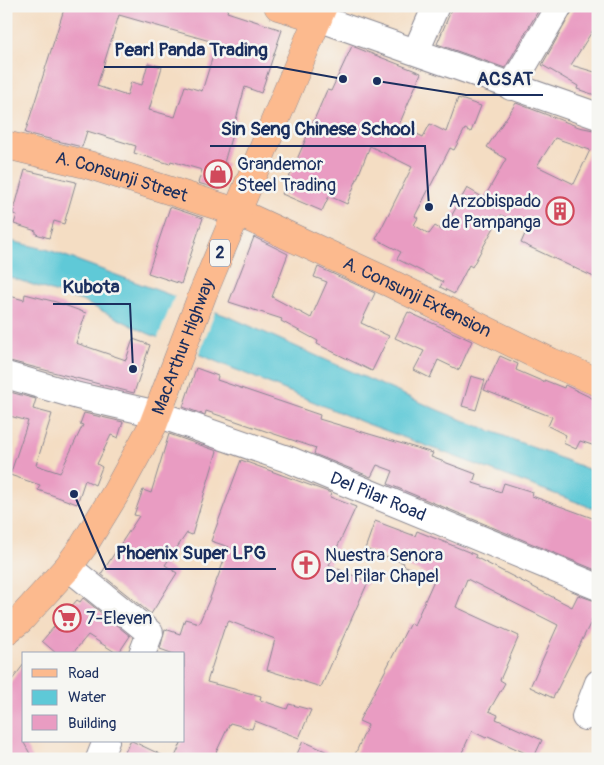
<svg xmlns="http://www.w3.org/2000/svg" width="604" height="765" font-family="Pangolin,sans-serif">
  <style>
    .water { fill: #5ec9d7; stroke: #3c7c9a }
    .pier { fill: #f4ddc3 }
    .building { fill: #e99cc2; fill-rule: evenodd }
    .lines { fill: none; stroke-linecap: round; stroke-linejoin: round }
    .minor-casing { stroke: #888690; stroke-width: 28 }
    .major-casing { stroke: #888690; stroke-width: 29 }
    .highway-casing { stroke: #888690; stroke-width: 29 }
    .minor { stroke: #fff; stroke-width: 26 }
    .major { stroke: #fcba8e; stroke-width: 28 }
    .highway { stroke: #fcba8e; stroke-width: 28 }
    .labels { text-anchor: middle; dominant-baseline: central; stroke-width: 5; stroke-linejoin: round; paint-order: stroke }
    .shield { fill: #f6f6f2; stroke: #5d6b8a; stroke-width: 1 }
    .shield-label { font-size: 16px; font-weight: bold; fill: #1b2f5e }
    .poi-label { font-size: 18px; fill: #1b2f5e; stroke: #f6f6f2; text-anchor: start }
    .street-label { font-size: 18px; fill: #1b2f5e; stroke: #f6f6f2 }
    .leader { fill: none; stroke: #1b2f5e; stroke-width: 2 }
    .callout-dot { fill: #1b2f5e; stroke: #f6f6f2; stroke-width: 2 }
    .callout-label { font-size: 19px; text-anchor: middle; font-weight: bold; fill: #1b2f5e; stroke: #f6f6f2; stroke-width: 5; stroke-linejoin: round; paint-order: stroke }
  </style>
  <rect width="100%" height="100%" fill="#f6f6f2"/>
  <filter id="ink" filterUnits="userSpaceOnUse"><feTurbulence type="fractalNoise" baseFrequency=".02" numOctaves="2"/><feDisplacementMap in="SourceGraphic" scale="10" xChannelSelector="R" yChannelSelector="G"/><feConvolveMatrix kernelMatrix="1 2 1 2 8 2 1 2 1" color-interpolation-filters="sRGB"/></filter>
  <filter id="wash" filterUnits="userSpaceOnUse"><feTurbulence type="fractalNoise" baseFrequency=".0096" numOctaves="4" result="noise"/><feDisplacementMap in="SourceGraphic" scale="20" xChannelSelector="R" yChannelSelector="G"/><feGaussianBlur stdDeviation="1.12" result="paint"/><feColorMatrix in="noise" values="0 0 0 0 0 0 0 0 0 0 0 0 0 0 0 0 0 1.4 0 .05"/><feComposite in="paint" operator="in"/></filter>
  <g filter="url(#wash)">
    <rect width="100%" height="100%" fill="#f4ddc3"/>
    <polygon class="water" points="6,240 49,250 232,318 440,411 598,473 598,510 365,423 147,333 82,301 6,276"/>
    <polygon class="pier" points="175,295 216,310 198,357 157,340"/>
    <g id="blocks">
      <g class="building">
        <path d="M65 6H229L227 12 282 30 261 93 245 87 224 163H227L219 189 198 183 202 170 171 161 170 164 134 153 136 146 87 131 82 147 25 133ZM119 15 217 43 202 91 185 86 175 117 149 110 162 67 148 63 142 85 131 82 127 96 97 86Z"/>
        <polygon points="453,6 541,6 505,68 437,44"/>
        <polygon points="575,6 598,6 598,22 571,65 598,73 598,96 577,89 578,86 542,65"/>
        <path d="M352 46 421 73 399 125 423 137 430 124 446 132 458 98 481 106 471 132 465 129 454 150 450 148 415 216 418 218 414 225 429 234 435 226 443 231 467 188 484 198 506 159 487 147 516 103 579 127 598 131V279L521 243 528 227 501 215 472 267 469 265 454 294 440 287 443 282 397 259 401 252 376 239 412 167 370 146 347 204 329 196 322 211 282 194 327 90 331 91ZM555 138 590 150 574 184 537 166Z"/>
        <polygon points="25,170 76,182 64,224 54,221 49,238 36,234 36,231 14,224 17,215 13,214"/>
        <polygon points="170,207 203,218 181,284 148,273"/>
        <polygon points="254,237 288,254 272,297 311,318 327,282 314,277 318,267 375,293 361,323 389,336 372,371 317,344 318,341 281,321 282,319 229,302"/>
        <polygon points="25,294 56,302 86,313 76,343 126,360 133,339 150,345 134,393 6,360 6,295 24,300"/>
        <polygon points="408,312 472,341 459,370 438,360 430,378 414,370 424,351 395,338"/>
        <polygon points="500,356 518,364 516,370 544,382 544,380 564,388 565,385 598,401 598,447 580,441 576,449 563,443 566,435 548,426 552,417 484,390"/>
        <polygon points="196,368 218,376 217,380 320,415 319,419 433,453 431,457 476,474 473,483 501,492 504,483 533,492 532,496 598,520 598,571 388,484 393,471 377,465 371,477 314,454 316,448 206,411 205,415 183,407"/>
        <polygon points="471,376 485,380 476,410 462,406"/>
        <polygon points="6,391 36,399 33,409 52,414 36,465 60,473 83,425 80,424 84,413 123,422 118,438 111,435 97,464 102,467 95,485 85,480 77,504 38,490 40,485 10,475 28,421 6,415"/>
        <polygon points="169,434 217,451 192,535 187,533 165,565 177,573 151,614 101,574 139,516 134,515 143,490 151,493"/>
        <polygon points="241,460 331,493 330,497 356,507 329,565 368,582 321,687 267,670 275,639 229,621 224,629 207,682 261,696 260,700 287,709 289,704 311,710 299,738 255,721 252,729 230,723 213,759 174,759 182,741 184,741 184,654 174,654 160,649 165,629 180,634 185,619 199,623 210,598 229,547 211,541"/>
        <polygon points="375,521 415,536 417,531 476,555 475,557 572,607 578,595 598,602 598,608 553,698 530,687 558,625 467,579 456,607 519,636 500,680 505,683 489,711 498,715 496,719 542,740 534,757 488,736 486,738 472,731 459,759 353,759 368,725 359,721 410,623 414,625 435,578 403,565 404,563 365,549"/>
        <polygon points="83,598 130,636 118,654 88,635 72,654 57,654 42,641 77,600 80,602"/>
        <polygon points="24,664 24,743 33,759 6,759 6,688"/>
        <polygon points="130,741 132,741 170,759 122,759"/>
        <polygon points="303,741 343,759 308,759 297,754"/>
      </g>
    </g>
  </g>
  <g filter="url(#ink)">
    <use href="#blocks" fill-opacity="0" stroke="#888690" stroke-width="1"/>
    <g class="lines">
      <g class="minor-casing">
        <g id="minor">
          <polyline points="318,18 598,116"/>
          <polyline points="416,51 436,6"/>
          <polyline points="511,87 559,6"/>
          <path id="s1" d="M6 375 78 396 157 414 290 460 598 587"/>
          <polyline points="68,567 150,633 142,654"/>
          <polyline points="585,717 598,683"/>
          <polyline points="99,759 106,741"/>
        </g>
      </g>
      <g class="major-casing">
        <g id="major">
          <polyline points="278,6 318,18"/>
          <path id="s2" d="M6 145 89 165 237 212 388 282 551 362 598 382"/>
        </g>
      </g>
      <g class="highway-casing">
        <g id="highway">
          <path id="s3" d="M6 631 20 620 68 567 84 545 117 491 153 425 203 293 323 6"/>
        </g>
      </g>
      <use href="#minor" class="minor"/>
      <use href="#major" class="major"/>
      <use href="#highway" class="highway"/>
    </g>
  </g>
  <defs>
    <g id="shop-ring" transform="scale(1.4375)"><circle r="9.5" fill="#f6f6f2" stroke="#d1495b" stroke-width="1.5"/><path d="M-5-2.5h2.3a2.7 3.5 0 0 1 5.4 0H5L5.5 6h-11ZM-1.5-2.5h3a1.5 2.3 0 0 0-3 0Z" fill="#d1495b"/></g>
    <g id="building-ring" transform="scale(1.4375)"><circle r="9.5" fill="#f6f6f2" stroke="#d1495b" stroke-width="1.5"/><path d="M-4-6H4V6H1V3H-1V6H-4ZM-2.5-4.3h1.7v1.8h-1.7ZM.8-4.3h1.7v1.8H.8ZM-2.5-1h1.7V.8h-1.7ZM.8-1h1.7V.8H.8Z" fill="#d1495b"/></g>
    <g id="church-ring" transform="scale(1.4375)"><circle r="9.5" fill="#f6f6f2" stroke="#d1495b" stroke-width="1.5"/><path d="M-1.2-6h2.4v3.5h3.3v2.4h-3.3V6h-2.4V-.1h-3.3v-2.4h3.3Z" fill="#d1495b"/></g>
    <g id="supermarket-ring" transform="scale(1.4375)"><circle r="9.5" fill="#f6f6f2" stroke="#d1495b" stroke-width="1.5"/><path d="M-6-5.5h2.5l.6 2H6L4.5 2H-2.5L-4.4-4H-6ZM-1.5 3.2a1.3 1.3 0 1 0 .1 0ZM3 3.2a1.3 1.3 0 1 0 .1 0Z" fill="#d1495b"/></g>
  </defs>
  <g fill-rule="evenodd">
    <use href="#shop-ring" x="218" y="174"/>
    <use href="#building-ring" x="560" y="211"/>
    <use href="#church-ring" x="306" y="565"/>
    <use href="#supermarket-ring" x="67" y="618"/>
  </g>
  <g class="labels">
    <rect class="shield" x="210" y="239.5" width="20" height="27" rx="4"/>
    <g class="shield-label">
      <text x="220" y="253">2</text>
    </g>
    <g class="poi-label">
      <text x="237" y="164">Grandemor<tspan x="237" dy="21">Steel Trading</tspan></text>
      <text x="541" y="201" text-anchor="end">Arzobispado<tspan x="541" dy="21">de Pampanga</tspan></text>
      <text x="325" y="555">Nuestra Senora<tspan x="325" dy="21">Del Pilar Chapel</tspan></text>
      <text x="86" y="618">7-Eleven</text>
    </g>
    <g class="street-label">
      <text stroke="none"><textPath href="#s2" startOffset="120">A. Consunji Street</textPath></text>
      <text stroke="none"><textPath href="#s2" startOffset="440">A. Consunji Extension</textPath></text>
      <text stroke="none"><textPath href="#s3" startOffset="339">MacArthur Highway</textPath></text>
      <text stroke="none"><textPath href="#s1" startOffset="392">Del Pilar Road</textPath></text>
    </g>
  </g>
  <path class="leader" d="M343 79L277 67H104M377 81L466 95H543M429 207L425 146H210M133 369L130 304H53M74 494L106 569H276"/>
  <g class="callout-dot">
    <circle cx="343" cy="79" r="5"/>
    <circle cx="377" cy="81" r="5"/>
    <circle cx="429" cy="207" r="5"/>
    <circle cx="133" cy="369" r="5"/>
    <circle cx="74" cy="494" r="5"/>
  </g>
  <g class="callout-label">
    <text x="191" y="56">Pearl Panda Trading</text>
    <text x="505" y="85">ACSAT</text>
    <text x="318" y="135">Sin Seng Chinese School</text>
    <text x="91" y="293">Kubota</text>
    <text x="191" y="559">Phoenix Super LPG</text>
  </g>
  <rect width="604" height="765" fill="none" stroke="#f6f6f2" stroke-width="25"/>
  <rect x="22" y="652" width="162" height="90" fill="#f6f6f2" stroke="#9ea6b7"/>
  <rect x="32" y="669" width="25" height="8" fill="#fcba8e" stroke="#9ea6b7"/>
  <text x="68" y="678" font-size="15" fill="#1b2f5e">Road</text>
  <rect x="32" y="690" width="25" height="15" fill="#5ec9d7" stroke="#9ea6b7"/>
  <text x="68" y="702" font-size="15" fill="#1b2f5e">Water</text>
  <rect x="32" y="715" width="25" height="15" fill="#e99cc2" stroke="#9ea6b7"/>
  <text x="68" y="728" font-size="15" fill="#1b2f5e">Building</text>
</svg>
